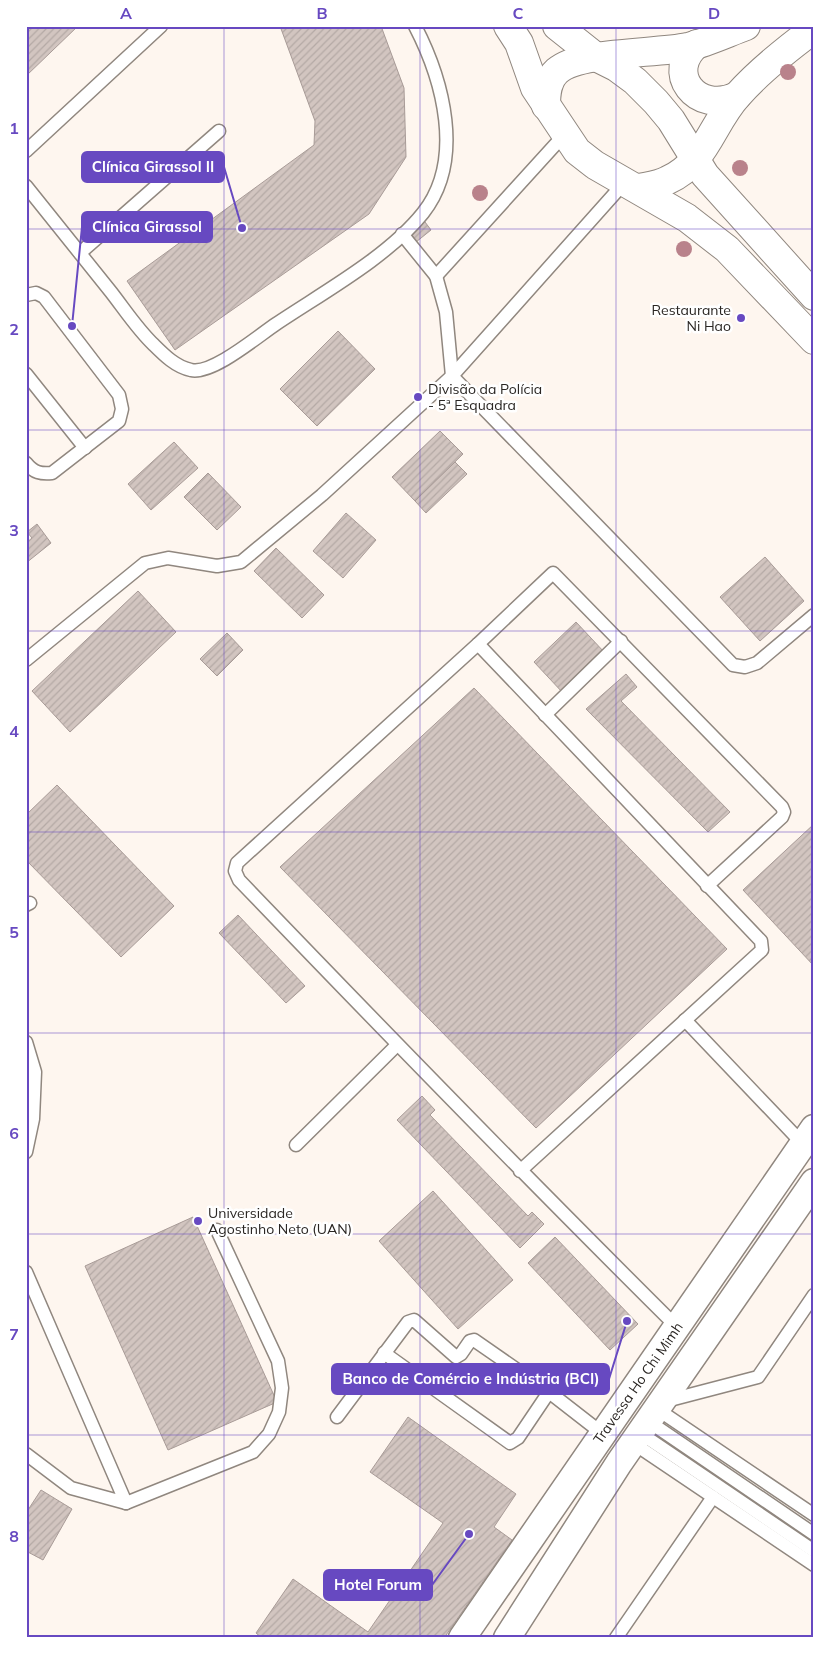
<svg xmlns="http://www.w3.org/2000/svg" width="840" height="1664" font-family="Mulish,sans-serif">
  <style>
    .building { fill: url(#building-hatch); stroke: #a89b97 }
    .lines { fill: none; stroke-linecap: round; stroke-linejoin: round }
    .lane-casing { stroke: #90877f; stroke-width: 15 }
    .street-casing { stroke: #90877f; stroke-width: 29 }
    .secondary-casing { stroke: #90877f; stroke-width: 30 }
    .lane { stroke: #fff; stroke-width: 12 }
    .street { stroke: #fff; stroke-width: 26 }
    .secondary { stroke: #fff; stroke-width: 28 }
    .tree { fill: #b9828b }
    .grid { fill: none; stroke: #6749c1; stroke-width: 1; stroke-opacity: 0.55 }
    .poi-dot { fill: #6749c1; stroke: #fff; stroke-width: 2 }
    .labels { text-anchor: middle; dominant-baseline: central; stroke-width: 5; stroke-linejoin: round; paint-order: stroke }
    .poi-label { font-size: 14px; fill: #2a2623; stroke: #fff; text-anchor: start }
    .street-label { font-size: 14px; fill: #2a2623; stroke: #fff }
    .leader { fill: none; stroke: #6749c1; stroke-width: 2 }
    .callout-dot { fill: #6749c1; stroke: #fff; stroke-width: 2 }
    .callout { fill: #6749c1; stroke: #6749c1; stroke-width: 2 }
    .callout-label { font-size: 15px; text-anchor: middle; font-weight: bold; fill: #fff }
    .neatline { fill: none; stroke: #6749c1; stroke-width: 2 }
    .grid-label { font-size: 16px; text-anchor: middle; font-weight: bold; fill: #6749c1 }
  </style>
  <defs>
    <pattern id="building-hatch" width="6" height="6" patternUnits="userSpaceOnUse" patternTransform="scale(1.25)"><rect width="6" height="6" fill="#d2c5c0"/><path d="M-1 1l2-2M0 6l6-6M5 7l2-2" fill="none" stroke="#b4a9a5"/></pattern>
  </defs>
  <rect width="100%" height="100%" fill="#fef6ef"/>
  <g class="building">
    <polygon points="26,26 78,26 26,76"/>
    <polygon points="280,26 381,26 404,88 406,157 369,214 175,350 127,281 314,145 315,121"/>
    <polygon points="422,218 431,230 416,242 407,231"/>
    <polygon points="338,331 375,369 317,426 280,389"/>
    <polygon points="440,431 463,454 415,501 392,477"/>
    <polygon points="174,442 198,468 151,510 128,484"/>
    <polygon points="455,462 467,474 426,513 415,501"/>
    <polygon points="208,473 241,507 217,530 184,497"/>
    <polygon points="346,513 376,540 343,578 313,551"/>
    <polygon points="37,524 51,543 26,563 26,543 32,538 27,532"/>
    <polygon points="276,548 324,595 302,618 254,571"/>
    <polygon points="765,557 804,601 760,641 720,597"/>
    <polygon points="138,591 176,632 70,732 32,691"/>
    <polygon points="576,622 605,653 563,693 534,662"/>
    <polygon points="227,633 243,650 217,676 200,659"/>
    <polygon points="626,674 637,687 621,701 730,812 708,832 586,709"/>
    <polygon points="474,688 727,949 536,1128 280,867"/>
    <polygon points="57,785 174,906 121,957 26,860 26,815"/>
    <polygon points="814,824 814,966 743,890"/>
    <polygon points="238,915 305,986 286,1003 219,933"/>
    <polygon points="422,1096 435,1110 430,1115 528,1216 532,1212 544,1224 520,1248 397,1120"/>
    <polygon points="433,1191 513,1280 458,1329 379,1241"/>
    <polygon points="193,1217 277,1402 168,1450 85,1266"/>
    <polygon points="555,1237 638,1324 610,1350 528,1263"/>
    <polygon points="408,1417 516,1494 494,1527 512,1540 444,1638 262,1638 256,1633 293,1579 368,1632 443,1523 370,1472"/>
    <polygon points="41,1490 72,1509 43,1560 26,1551 26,1513"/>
  </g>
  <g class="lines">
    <g class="lane-casing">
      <g id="lane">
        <polyline points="26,151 161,26"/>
        <path d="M26 186C54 221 83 257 111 292 125 310 138 330 154 345 164 355 176 367 191 370 212 375 258 336 276 324 322 293 388 257 423 213 465 160 443 80 415 26"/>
        <polyline points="402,234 436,276 446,312 452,376 733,665 745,667 757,663 814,615"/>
        <polyline points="80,253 219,131"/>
        <polyline points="436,276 564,135"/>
        <path d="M26 295 36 293 44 297 119 395 122 409 119 421 52 473C41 474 34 473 26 463"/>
        <polyline points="26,374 85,448"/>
        <polyline points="478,644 553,573 782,807 784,812 782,817 707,886"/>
        <polyline points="26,660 145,563 168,558 217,566 241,562 322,495 452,376 625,182"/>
        <polyline points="545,715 621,641"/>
        <polyline points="26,905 30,903"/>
        <polyline points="685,1020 803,1144"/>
        <polyline points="26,1042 35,1072 33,1119 26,1152"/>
        <polyline points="296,1145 397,1045"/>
        <path d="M520 1171 762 950 761 941 478 644 237 863 235 871 239 880C384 1031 529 1180 677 1327"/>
        <polyline points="26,1272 126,1503 71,1488 26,1454"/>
        <polyline points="384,1353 510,1443 518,1438 549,1392"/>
        <polyline points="666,1401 758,1377 814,1295"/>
        <polyline points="657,1409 814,1515"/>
        <polyline points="337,1417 408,1322 414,1320 456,1357 461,1354 470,1341 474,1340 549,1392 603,1434"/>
        <polyline points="648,1421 814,1534"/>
        <polyline points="640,1433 814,1551"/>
        <polyline points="633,1443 814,1565"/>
        <polyline points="126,1503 253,1452 269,1434 279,1412 282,1388 278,1361 217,1230"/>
        <polyline points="616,1638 713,1497"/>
      </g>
    </g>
    <g class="street-casing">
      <g id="street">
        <polyline points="462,1638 814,1128"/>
        <polyline points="507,1638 619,1463 814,1182"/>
      </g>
    </g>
    <g class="secondary-casing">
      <g id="secondary">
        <polyline points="508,26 519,43 535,88 577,151 595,165 687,218 727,249 814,340"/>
        <polyline points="557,26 596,57 616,67 635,81 656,102 671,120 705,175 814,296"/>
        <path d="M697 44C664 72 696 115 737 96"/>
        <path d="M546 106C546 93 547 80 557 71 579 51 656 54 688 47 708 42 727 33 746 26"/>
        <path d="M639 188C648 186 659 185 668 180 706 163 712 123 738 95 760 70 787 49 814 29"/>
      </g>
    </g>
    <use href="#lane" class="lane"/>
    <use href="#street" class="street"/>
    <use href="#secondary" class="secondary"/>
  </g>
  <g class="tree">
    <circle cx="788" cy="72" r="8"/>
    <circle cx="740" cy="168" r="8"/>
    <circle cx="480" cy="193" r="8"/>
    <circle cx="684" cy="249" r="8"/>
  </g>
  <path class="grid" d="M224 26V1638M420 26V1638M616 26V1638M26 229H814M26 430H814M26 631H814M26 832H814M26 1033H814M26 1234H814M26 1435H814"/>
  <g class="poi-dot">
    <circle cx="741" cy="318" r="5"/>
    <circle cx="418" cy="397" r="5"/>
    <circle cx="198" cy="1221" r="5"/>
  </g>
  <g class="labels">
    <g class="poi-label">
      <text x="731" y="310" text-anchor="end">Restaurante<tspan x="731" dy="16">Ni Hao</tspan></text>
      <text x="428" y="389">Divisão da Polícia<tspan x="428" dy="16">- 5ª Esquadra</tspan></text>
      <text x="208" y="1213">Universidade<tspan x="208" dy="16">Agostinho Neto (UAN)</tspan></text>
    </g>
    <g class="street-label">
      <text transform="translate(638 1383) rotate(-55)">Travessa Ho Chi Mimh</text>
    </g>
  </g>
  <path class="leader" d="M242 228L224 167M72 326L82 227M627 1321L609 1379M469 1534L432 1585"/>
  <g class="callout-dot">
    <circle cx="242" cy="228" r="5"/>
    <circle cx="72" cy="326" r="5"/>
    <circle cx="627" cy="1321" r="5"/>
    <circle cx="469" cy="1534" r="5"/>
  </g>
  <g class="callout">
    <rect x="82" y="152" width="142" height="30" rx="5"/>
    <rect x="82" y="212" width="130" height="30" rx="5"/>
    <rect x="332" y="1364" width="277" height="30" rx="5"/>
    <rect x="324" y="1570" width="108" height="30" rx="5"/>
  </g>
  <g class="callout-label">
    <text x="153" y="172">Clínica Girassol II</text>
    <text x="147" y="232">Clínica Girassol</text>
    <text x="471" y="1384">Banco de Comércio e Indústria (BCI)</text>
    <text x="378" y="1590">Hotel Forum</text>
  </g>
  <rect width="840" height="1664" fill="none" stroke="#ffffff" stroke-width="55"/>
  <rect x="28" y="28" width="784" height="1608" class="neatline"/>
  <g class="grid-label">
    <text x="126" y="19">A</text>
    <text x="322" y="19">B</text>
    <text x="518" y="19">C</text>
    <text x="714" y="19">D</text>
    <text x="14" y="134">1</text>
    <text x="14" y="335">2</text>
    <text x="14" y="536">3</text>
    <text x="14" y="737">4</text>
    <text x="14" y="938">5</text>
    <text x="14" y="1139">6</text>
    <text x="14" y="1340">7</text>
    <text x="14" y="1542">8</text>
  </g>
</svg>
